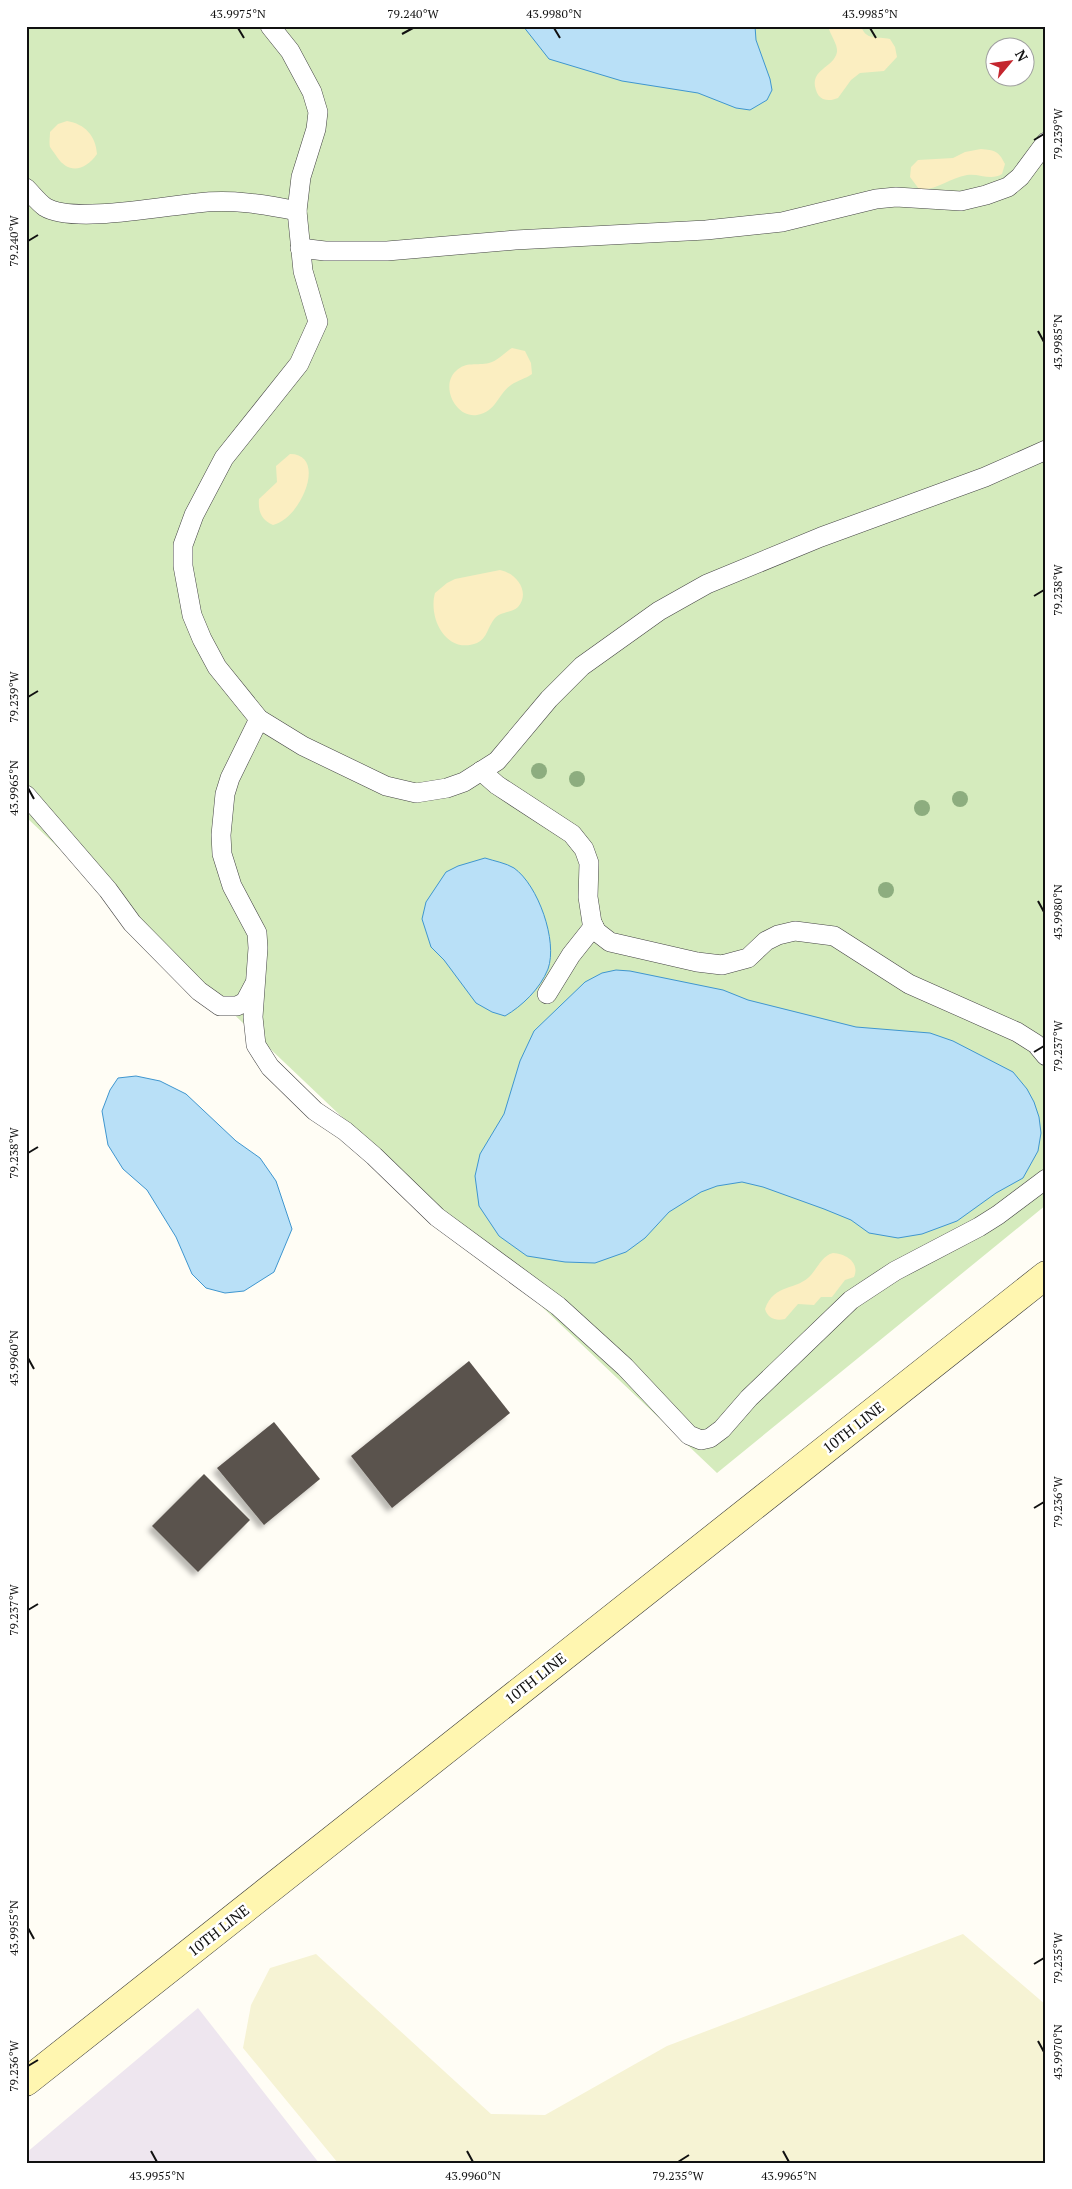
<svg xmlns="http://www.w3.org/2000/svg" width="1072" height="2189" font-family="'PT Serif',serif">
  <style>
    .industrial { fill: #eee6ef }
    .farmland { fill: #f6f3d4 }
    .green { fill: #d5ebbd; fill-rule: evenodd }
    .sand { fill: #fbeec1 }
    .water { fill: #b9e0f7; stroke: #3f96cf }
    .building { fill: #5a524d; filter: url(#shadow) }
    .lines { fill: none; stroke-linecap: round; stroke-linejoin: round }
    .lane-casing { stroke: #444; stroke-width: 20 }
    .secondary-casing { stroke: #333; stroke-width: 29 }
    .lane { stroke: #fff; stroke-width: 19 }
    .secondary { stroke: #fff6b0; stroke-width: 28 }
    .tree { fill: #8dad7f }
    .ticks { fill: none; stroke: #111; stroke-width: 2 }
    .labels { text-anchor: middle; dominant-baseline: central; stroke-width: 5; stroke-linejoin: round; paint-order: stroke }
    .street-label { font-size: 15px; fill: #111; stroke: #fff }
    .neatline { fill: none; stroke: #111; stroke-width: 2 }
    .ticks-label { font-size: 12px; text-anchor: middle; fill: #111 }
  </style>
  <defs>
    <filter id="shadow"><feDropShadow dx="-4.5" dy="4.5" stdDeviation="2.5" flood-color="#0004"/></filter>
  </defs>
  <rect width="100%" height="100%" fill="#fffdf5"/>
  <polygon class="industrial" points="198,2008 319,2163 26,2163 26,2153"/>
  <polygon class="farmland" points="963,1934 1046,2005 1046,2163 338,2163 243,2048 251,2005 270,1968 316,1954 491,2114 545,2115 667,2046"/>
  <path class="green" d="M26 26H1046V1205L717 1473 26 817ZM994 48H1024V78H994Z"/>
  <g class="sand">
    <path d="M828 26H861C866 41 877 36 890 39L895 47 897 57 884 71 860 73 851 80 838 98C833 100 828 101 823 99 819 97 817 94 816 90 809 69 834 68 837 52 838 44 830 35 828 26Z"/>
    <path d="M67 121C85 124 96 136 97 154 86 170 69 175 57 157 55 154 52 150 50 147 49 143 50 136 50 132L58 124Z"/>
    <path d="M981 149C994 150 999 151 1005 164L1002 174C991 181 979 173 967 175 949 178 936 191 919 189L910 177 911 167 918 160 953 158 965 152Z"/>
    <path d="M512 348 525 351 531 363 532 374C525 379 518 380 511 385 498 394 496 412 477 415 455 418 440 385 456 371 466 361 477 366 489 363 498 361 504 353 512 348Z"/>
    <path d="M290 454C328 454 301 519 273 525 261 520 258 511 259 499L277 482 276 466Z"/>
    <path d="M500 570C516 573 531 592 518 607 512 613 502 611 495 618 488 626 487 639 477 643 446 655 428 618 435 593L447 583 455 579Z"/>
    <path d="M833 1253C847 1254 860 1263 854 1277L845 1280 832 1297H821L814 1305 798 1304 785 1319C776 1321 768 1319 765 1309 774 1283 797 1291 811 1275 818 1267 823 1255 833 1253Z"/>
  </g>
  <g class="water">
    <polygon points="523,26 755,26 756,40 770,79 772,90 767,100 750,110 736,108 698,93 622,81 549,59"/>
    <path d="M485 858C494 861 506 863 514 868 538 885 558 941 548 969 540 989 522 1006 505 1016L492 1012 476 1003 444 960 431 947 422 919 426 902 446 872 458 866Z"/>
    <polygon points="616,970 630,971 723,990 748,1000 856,1027 930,1033 953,1041 1013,1072 1027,1089 1034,1102 1039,1117 1041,1133 1038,1151 1023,1178 996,1193 957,1221 922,1234 898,1238 869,1233 851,1220 824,1209 763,1187 742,1182 717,1186 701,1192 669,1212 645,1238 626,1252 595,1263 565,1262 527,1256 499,1236 479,1206 475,1176 480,1154 504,1114 520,1061 534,1031 585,982 602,973"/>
    <polygon points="136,1076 160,1081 186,1094 236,1141 260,1158 276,1181 292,1229 274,1272 244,1291 225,1293 206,1288 192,1274 176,1237 147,1190 123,1169 108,1145 102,1111 110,1090 118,1078"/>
  </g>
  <g class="building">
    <polygon points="469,1361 510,1413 392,1508 351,1456"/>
    <polygon points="274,1422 320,1479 264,1525 217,1468"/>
    <polygon points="204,1474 250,1520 198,1572 152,1526"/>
  </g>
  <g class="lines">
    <g class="lane-casing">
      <g id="lane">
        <polyline points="270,26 290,51 312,92 318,112 316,129 301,177 297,211 303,271 318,322 299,364 224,458 194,515 183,545 183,566 192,615 202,639 217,667 259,719 303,746 386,786 416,793 447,788 464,782 497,761 549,699 582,666 659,611 707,584 821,537 985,477 1046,450"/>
        <path d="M26 188C32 194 38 202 45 207 72 224 164 206 197 203 231 199 264 204 297 211"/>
        <polyline points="300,248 325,251 387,251 515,240 706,230 782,222 876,199 896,197 961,201 986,195 1008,187 1020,177 1046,142"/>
        <polyline points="259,719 230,778 225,794 221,835 222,854 232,886 257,933 258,948 253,1017 256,1045 270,1067 315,1111 345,1131 374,1156 437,1217 558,1306 625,1367 689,1435 701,1440 710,1438 722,1429 749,1398 851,1300 895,1271 979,1227 998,1215 1046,1179"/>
        <polyline points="481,771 497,785 572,834 584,849 589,863 588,897 592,923 597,932 610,942 697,962 722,965 748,958 766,941 778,935 795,931 834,936 909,984 1017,1032 1036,1044 1046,1056"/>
        <polyline points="26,795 108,890 132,923 199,991 220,1006 237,1006 245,1002 254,985"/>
        <polyline points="547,994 571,955 594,926"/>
      </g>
    </g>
    <g class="secondary-casing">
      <polyline id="secondary" points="26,2082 1046,1275"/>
    </g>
    <use href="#lane" class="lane"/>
    <use href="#secondary" class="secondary"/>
  </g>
  <g class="tree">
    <circle cx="539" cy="771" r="8"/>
    <circle cx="577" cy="779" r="8"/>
    <circle cx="960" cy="799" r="8"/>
    <circle cx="922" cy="808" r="8"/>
    <circle cx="886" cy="890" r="8"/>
  </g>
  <path class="ticks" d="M238 28 244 38M554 28 560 38M870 28 876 38M402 34 413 28M1034 140 1044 134M28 241 38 235M1038 331 1044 342M1034 596 1044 590M28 697 38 691M28 788 34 799M1038 901 1044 912M1034 1052 1044 1046M28 1153 38 1147M28 1358 34 1369M1034 1508 1044 1502M28 1610 38 1604M28 1928 34 1939M1034 1964 1044 1958M1038 2041 1044 2052M28 2066 38 2060M151 2151 157 2162M467 2151 473 2162M783 2151 789 2162M678 2162 689 2155"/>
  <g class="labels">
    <g class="street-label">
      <text transform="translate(853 1427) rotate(-38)">10TH LINE</text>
      <text transform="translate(535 1678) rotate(-38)">10TH LINE</text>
      <text transform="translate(218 1930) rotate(-38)">10TH LINE</text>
    </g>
  </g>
  <rect width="1072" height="2189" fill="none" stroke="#ffffff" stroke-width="55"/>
  <g transform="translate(1010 62) rotate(61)"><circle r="24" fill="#ffffff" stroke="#a0a0a0"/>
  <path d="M0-4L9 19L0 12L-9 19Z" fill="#c4262e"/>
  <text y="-8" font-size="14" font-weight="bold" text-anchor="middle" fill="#111111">N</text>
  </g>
  <rect x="28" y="28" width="1016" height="2134" class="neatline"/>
  <g class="ticks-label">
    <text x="238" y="18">43.9975°N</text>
    <text x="413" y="18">79.240°W</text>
    <text x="554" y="18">43.9980°N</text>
    <text x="870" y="18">43.9985°N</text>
    <text transform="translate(1058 134) rotate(-90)" y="4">79.239°W</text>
    <text transform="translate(14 241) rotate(-90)" y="4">79.240°W</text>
    <text transform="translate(1058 342) rotate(-90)" y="4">43.9985°N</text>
    <text transform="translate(1058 590) rotate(-90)" y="4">79.238°W</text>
    <text transform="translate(14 697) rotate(-90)" y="4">79.239°W</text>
    <text transform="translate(14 788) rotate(-90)" y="4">43.9965°N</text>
    <text transform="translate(1058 912) rotate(-90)" y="4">43.9980°N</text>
    <text transform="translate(1058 1046) rotate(-90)" y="4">79.237°W</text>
    <text transform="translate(14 1153) rotate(-90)" y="4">79.238°W</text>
    <text transform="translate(14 1358) rotate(-90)" y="4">43.9960°N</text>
    <text transform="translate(1058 1502) rotate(-90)" y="4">79.236°W</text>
    <text transform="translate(14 1610) rotate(-90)" y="4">79.237°W</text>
    <text transform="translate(14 1928) rotate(-90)" y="4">43.9955°N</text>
    <text transform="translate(1058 1958) rotate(-90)" y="4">79.235°W</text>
    <text transform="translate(1058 2052) rotate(-90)" y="4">43.9970°N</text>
    <text transform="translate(14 2066) rotate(-90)" y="4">79.236°W</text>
    <text x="157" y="2180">43.9955°N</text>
    <text x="473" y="2180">43.9960°N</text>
    <text x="678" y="2180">79.235°W</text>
    <text x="789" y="2180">43.9965°N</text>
  </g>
</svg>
